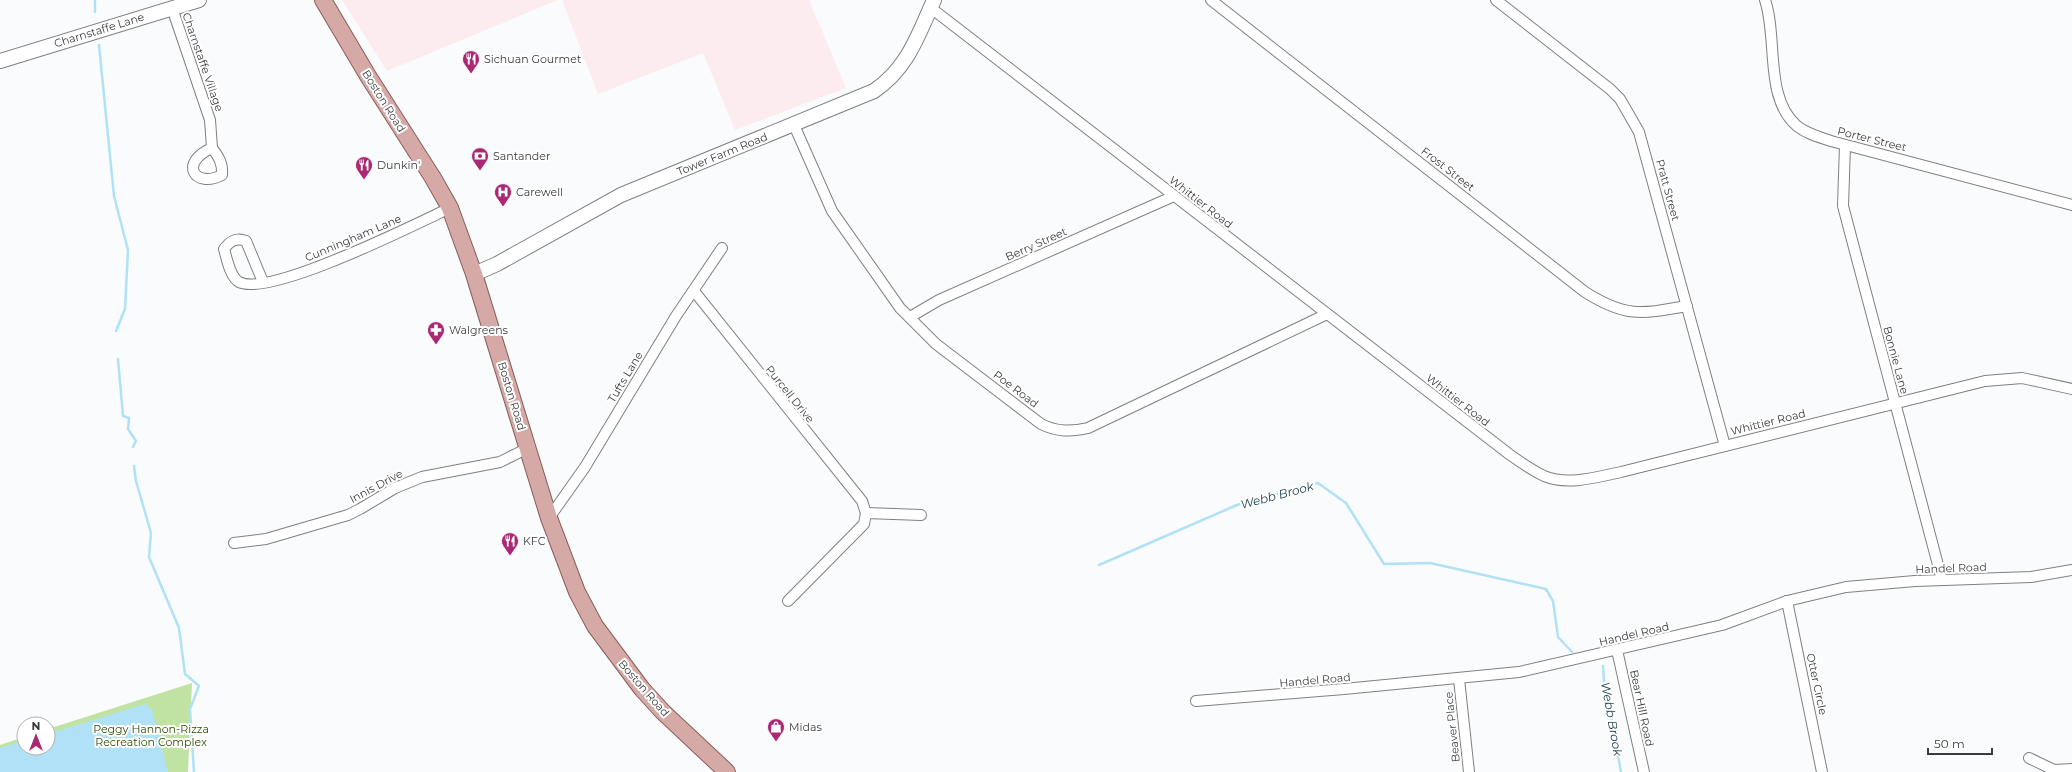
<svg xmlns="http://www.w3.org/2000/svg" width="2072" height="772" font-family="Montserrat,sans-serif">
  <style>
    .commercial { fill: #fcecef }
    .green { fill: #c0e3a3 }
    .water { fill: #b0e1f7 }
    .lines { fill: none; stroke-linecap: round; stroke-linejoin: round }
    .stream { stroke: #b0e1f7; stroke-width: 2.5 }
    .street-casing { stroke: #7f8082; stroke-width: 12 }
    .secondary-casing { stroke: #7f8082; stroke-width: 16 }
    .primary-casing { stroke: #8b5d5a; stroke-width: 18 }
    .street { stroke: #fff; stroke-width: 10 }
    .secondary { stroke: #fff; stroke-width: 14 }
    .primary { stroke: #d4a9a6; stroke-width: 16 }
    .labels { text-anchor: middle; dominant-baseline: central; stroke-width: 4; stroke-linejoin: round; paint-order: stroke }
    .street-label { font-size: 11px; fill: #3a3b3b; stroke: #fff }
    .poi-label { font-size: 11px; fill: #3a3b3b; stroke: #fff; text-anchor: start }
    .park-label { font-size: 11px; fill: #2d4d02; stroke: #fff }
    .water-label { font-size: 12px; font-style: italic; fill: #133b4a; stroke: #fff }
  </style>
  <rect width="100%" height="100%" fill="#f9fbfc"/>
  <g class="commercial">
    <polygon points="342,0 558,0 387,71"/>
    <polygon points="562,0 809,0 846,88 735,130 703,53 598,94"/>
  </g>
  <polygon class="green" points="192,683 188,772 0,772 0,745 24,737 24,748 48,748 48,729"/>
  <polygon class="water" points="145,704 152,710 168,772 0,772 0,748 24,741 24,748 48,748 48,734"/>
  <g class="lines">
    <g class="stream">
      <polyline points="95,12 95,0"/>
      <polyline points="99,45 114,196 128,250 125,309 116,331"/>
      <polyline points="118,359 123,416 129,418 128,429 136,441 133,447"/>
      <polyline points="134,466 136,481 151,533 149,557 179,628 185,674 199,686 190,709 194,772"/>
      <polyline points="1099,565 1237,505 1318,483 1346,503 1384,564 1430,563 1546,589 1553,601 1558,637 1572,652"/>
      <polyline points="1603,666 1604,680 1621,772"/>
    </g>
    <g class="street-casing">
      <g id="street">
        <path d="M1211 0 1585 292C1626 318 1642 314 1687 306"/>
        <polyline points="1496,0 1610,89 1620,99 1639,132 1725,446"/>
        <path d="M1765 0C1778 38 1764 98 1797 126 1807 134 1819 137 1831 141L2072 205"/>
        <polyline points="172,8 210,120 212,148"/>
        <path d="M931 8 1509 454C1520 462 1532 470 1544 476 1568 486 1597 477 1621 472L1985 381 2022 378 2072 389"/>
        <path d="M794 125 832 211 900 308 936 344 1041 424C1057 432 1071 432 1088 428L1327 314"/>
        <polyline points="1845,145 1843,206 1942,580"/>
        <path d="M212 148C219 157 223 164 222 175 195 189 178 163 212 148Z"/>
        <path d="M263 282 246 241C236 237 230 241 224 249 227 259 230 277 239 282 269 298 416 224 450 208"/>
        <polyline points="694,291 862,501 866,513"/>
        <polyline points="910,317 939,300 1174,196"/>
        <polyline points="549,518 585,467 676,316 722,248"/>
        <polyline points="234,543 266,539 348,515 360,509 395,488 422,477 500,462 528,448"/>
        <polyline points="788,601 864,524 866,513 921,515"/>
        <polyline points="1787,601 1822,772"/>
        <polyline points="1617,650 1644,772"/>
        <polyline points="1459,679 1469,772"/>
        <polyline points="1196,701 1344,689 1519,672 1722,625 1787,601 1846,587 1915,581 2031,577 2072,570"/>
        <polyline points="2029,758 2054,770 2072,769"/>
      </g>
    </g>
    <g class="secondary-casing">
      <g id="secondary">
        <polyline points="0,61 199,0"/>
        <path d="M474 274 497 264 621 195 874 91C908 68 918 35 934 0"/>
      </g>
    </g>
    <g class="primary-casing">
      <polyline id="primary" points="323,0 368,76 433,178 450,208 474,274 549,518 577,592 595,626 642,689 663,712 727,772"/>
    </g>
    <use href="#street" class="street"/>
    <use href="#secondary" class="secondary"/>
    <use href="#primary" class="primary"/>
  </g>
  <defs>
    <g id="restaurant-pin" transform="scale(0.9)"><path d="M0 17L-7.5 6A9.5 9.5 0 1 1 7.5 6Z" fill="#aa2874" stroke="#fff"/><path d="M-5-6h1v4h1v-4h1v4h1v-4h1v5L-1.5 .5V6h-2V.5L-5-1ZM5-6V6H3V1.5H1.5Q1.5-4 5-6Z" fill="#fff"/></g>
    <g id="bank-pin" transform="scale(0.9)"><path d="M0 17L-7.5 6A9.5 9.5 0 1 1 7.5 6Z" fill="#aa2874" stroke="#fff"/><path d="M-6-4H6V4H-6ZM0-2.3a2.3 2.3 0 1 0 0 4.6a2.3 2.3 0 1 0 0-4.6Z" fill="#fff"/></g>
    <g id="hospital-pin" transform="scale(0.9)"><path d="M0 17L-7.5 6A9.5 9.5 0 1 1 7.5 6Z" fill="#aa2874" stroke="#fff"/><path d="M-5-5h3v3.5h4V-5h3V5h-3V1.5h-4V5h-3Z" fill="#fff"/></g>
    <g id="pharmacy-pin" transform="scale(0.9)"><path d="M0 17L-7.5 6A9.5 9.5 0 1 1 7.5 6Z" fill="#aa2874" stroke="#fff"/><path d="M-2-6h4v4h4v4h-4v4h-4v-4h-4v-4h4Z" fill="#fff"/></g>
    <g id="shop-pin" transform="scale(0.9)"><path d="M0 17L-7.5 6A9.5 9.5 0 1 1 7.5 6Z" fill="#aa2874" stroke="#fff"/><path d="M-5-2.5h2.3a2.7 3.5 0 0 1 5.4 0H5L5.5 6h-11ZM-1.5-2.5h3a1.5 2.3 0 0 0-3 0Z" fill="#fff"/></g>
  </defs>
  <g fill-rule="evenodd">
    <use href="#restaurant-pin" x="471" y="59"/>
    <use href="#bank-pin" x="480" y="156"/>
    <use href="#restaurant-pin" x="364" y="165"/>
    <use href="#hospital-pin" x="503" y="192"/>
    <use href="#pharmacy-pin" x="436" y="330"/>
    <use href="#restaurant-pin" x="510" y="541"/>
    <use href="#shop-pin" x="776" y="727"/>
  </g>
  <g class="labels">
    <g class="street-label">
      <text transform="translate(99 30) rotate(-17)">Charnstaffe Lane</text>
      <text transform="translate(203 62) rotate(71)">Charnstaffe Village</text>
      <text transform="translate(384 101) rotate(58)">Boston Road</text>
      <text transform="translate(1872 139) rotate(14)">Porter Street</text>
      <text transform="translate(722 154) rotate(-22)">Tower Farm Road</text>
      <text transform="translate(1448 169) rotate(38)">Frost Street</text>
      <text transform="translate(1668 190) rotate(75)">Pratt Street</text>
      <text transform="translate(1201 202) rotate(38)">Whittier Road</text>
      <text transform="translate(353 238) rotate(-23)">Cunningham Lane</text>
      <text transform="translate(1036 244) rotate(-24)">Berry Street</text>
      <text transform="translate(1896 360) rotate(75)">Bonnie Lane</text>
      <text transform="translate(625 377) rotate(-59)">Tufts Lane</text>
      <text transform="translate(1016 389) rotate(37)">Poe Road</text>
      <text transform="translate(790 394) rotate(51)">Purcell Drive</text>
      <text transform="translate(512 396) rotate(73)">Boston Road</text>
      <text transform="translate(1458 400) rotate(38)">Whittier Road</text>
      <text transform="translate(1768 422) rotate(-14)">Whittier Road</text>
      <text transform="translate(376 486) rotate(-28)">Innis Drive</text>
      <text transform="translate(1951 568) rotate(-2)">Handel Road</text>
      <text transform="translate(1634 634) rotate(-13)">Handel Road</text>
      <text transform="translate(1315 680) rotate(-5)">Handel Road</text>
      <text transform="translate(1817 684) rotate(78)">Otter Circle</text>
      <text transform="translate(644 688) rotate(49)">Boston Road</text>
      <text transform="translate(1642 708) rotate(78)">Bear Hill Road</text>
      <text transform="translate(1452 727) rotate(-96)">Beaver Place</text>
    </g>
    <g class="poi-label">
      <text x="484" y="59">Sichuan Gourmet</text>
      <text x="493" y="156">Santander</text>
      <text x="377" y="165">Dunkin'</text>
      <text x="516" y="192">Carewell</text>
      <text x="449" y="330">Walgreens</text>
      <text x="523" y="541">KFC</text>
      <text x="789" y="727">Midas</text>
    </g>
    <g class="park-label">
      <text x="151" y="729">Peggy Hannon-Rizza<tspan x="151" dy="13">Recreation Complex</tspan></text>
    </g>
    <g class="water-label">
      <text transform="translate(1277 495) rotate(-15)">Webb Brook</text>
      <text transform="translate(1612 719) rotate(80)">Webb Brook</text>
    </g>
  </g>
  <g transform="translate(36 736)"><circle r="19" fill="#ffffff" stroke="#b0b1b1"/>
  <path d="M0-3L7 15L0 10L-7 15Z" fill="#aa2874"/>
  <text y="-6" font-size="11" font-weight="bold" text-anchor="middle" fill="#3a3b3b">N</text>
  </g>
  <path d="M1928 748v6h64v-6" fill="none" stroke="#3a3b3b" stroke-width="2"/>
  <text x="1934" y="748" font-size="12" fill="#3a3b3b" stroke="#ffffff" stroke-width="3" paint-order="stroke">50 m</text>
</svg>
